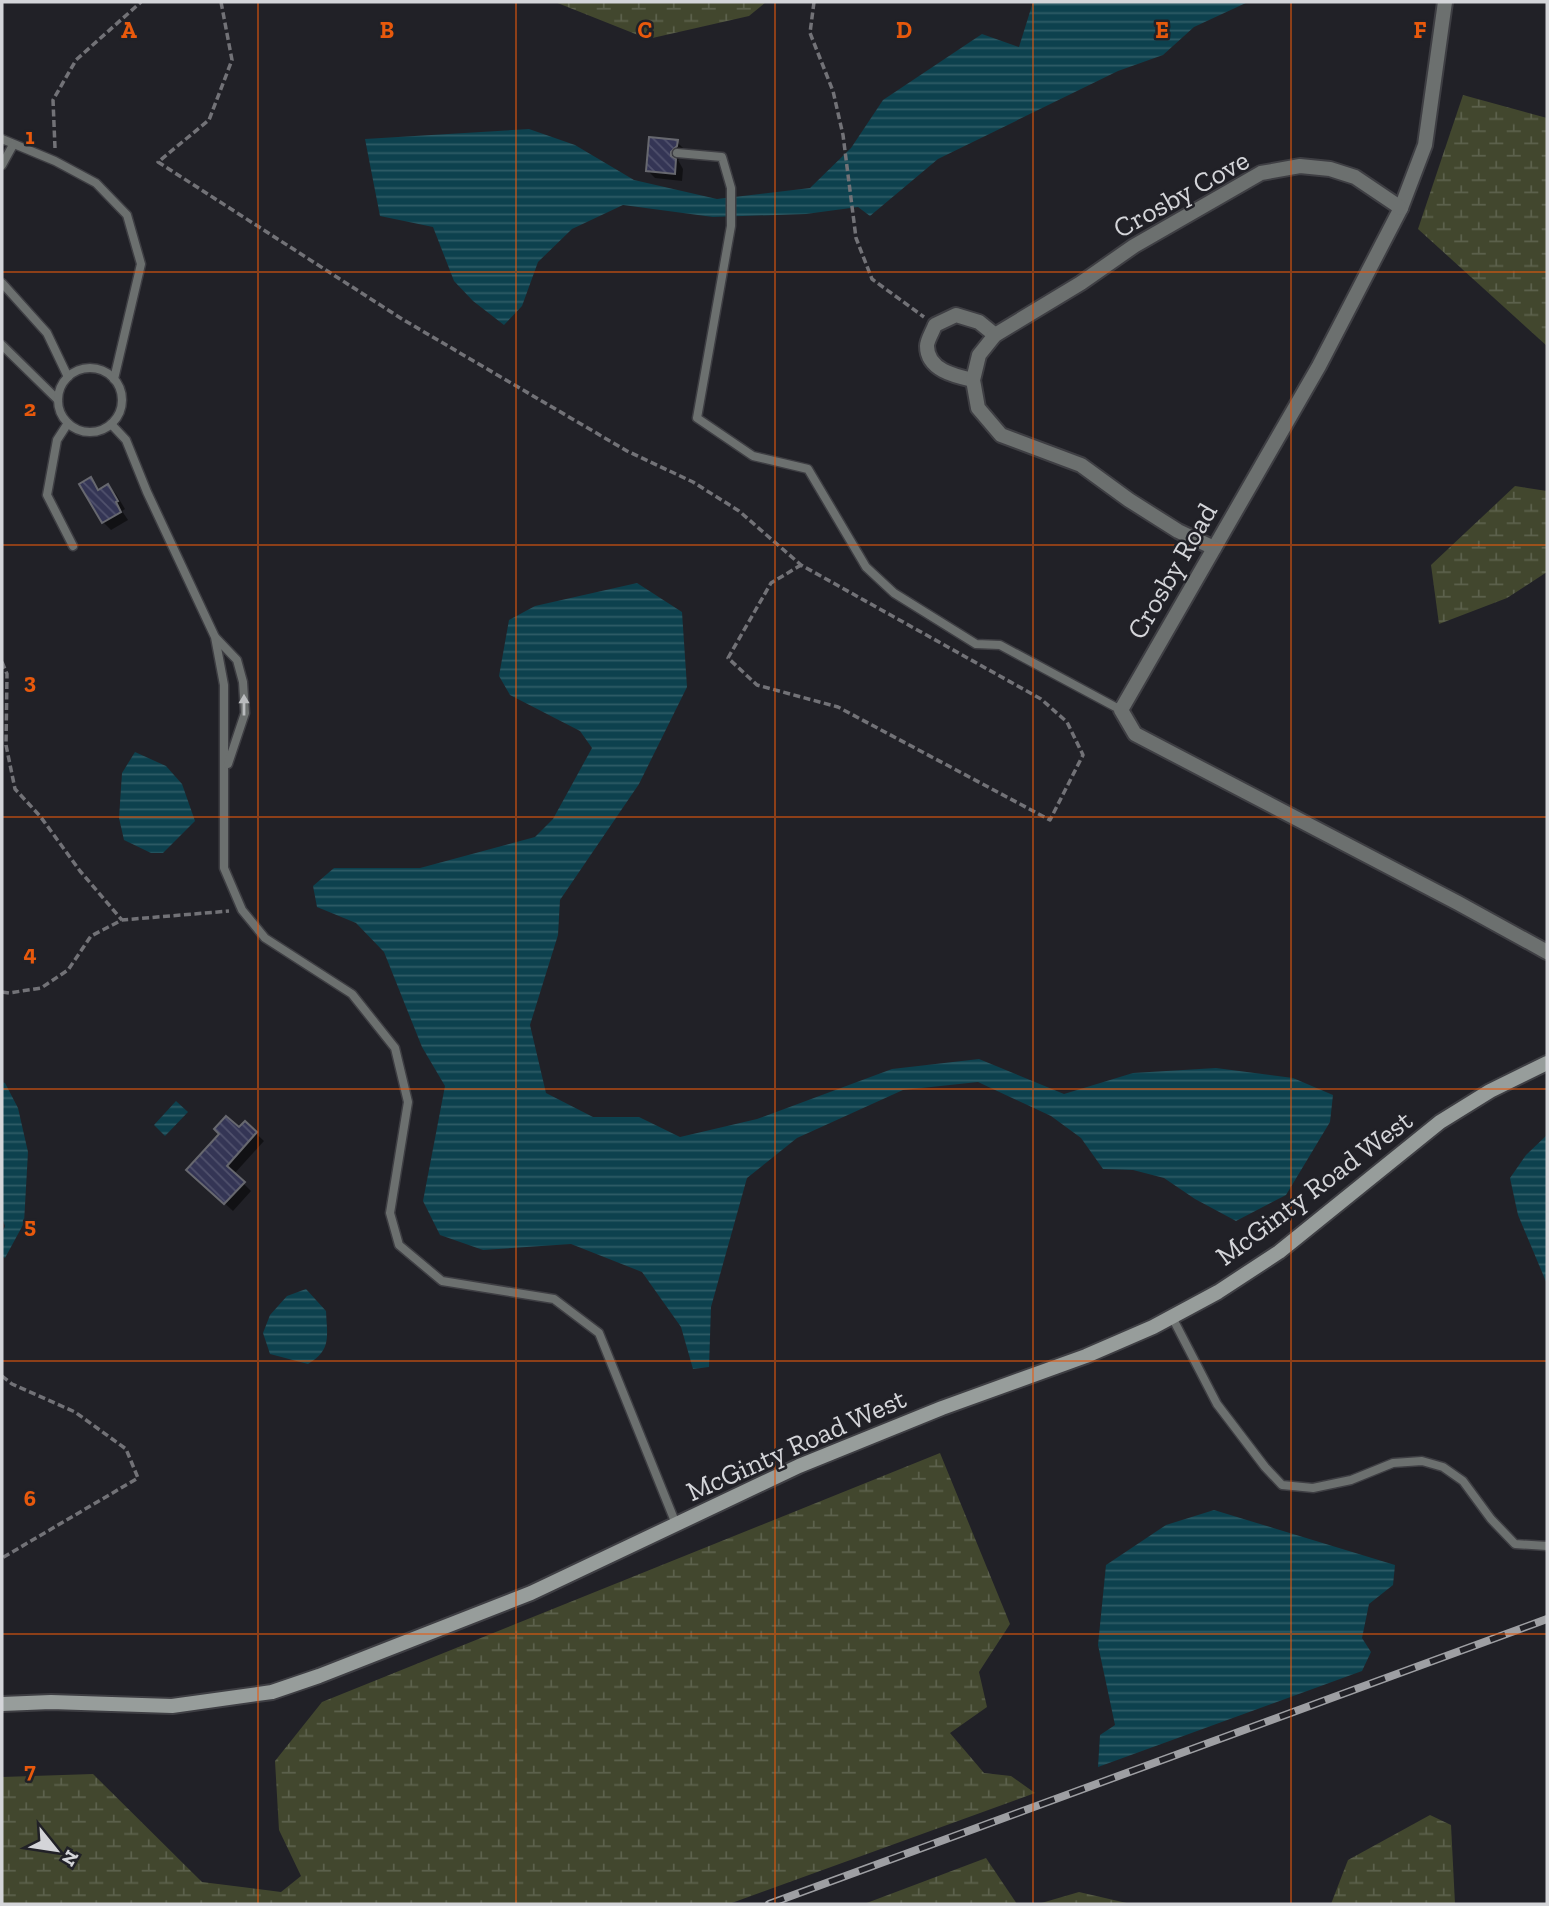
<svg xmlns="http://www.w3.org/2000/svg" width="1549" height="1906" font-family="'Zilla Slab',serif">
  <style>
    .wetland { fill: url(#wetland-marsh) }
    .water { fill: url(#water-rules) }
    .shadow { fill: #0007 }
    .building { fill: url(#building-back-hatch); stroke: #67686f; stroke-width: 2 }
    .lines { fill: none; stroke-linecap: round; stroke-linejoin: round }
    .service-casing { stroke: #3e3e43; stroke-width: 11 }
    .minor-casing { stroke: #3e3e43; stroke-width: 18 }
    .secondary-casing { stroke: #3e3e43; stroke-width: 18 }
    .path { stroke: #727277; stroke-width: 3.5; stroke-dasharray: 7 3.5; stroke-linecap: butt }
    .service { stroke: #6c706f; stroke-width: 8 }
    .minor { stroke: #6c706f; stroke-width: 14 }
    .secondary { stroke: #979d9b; stroke-width: 14 }
    .rail-casing { stroke: #9e9fa3; stroke-width: 8 }
    .rail { stroke: #212127; stroke-width: 5; stroke-dasharray: 16; stroke-linecap: butt }
    .oneway { fill: #babcbe }
    .grid { fill: none; stroke: #e8590c; stroke-width: 2; stroke-opacity: 0.55 }
    .labels { text-anchor: middle; dominant-baseline: central; stroke-width: 5; stroke-linejoin: round; paint-order: stroke }
    .street-label { font-size: 28px; fill: #d4d5d9; stroke: #212127 }
    .grid-label { font-size: 23px; text-anchor: middle; font-weight: bold; fill: #e8590c; stroke: #212127; stroke-width: 5; stroke-linejoin: round; paint-order: stroke }
  </style>
  <defs>
    <pattern id="wetland-marsh" width="20" height="14" patternUnits="userSpaceOnUse" patternTransform="scale(1.75)"><rect width="20" height="14" fill="#42472e"/><path d="M1 5h8M5 5V1M11 12h8M15 12V8" fill="none" stroke="#5c614c"/></pattern>
    <pattern id="water-rules" width="6" height="5" patternUnits="userSpaceOnUse" patternTransform="scale(1.75)"><rect width="6" height="5" fill="#0d414e"/><path d="M0 2.5h6" fill="none" stroke="#2f5c67"/></pattern>
    <pattern id="building-back-hatch" width="6" height="6" patternUnits="userSpaceOnUse" patternTransform="scale(1.75)"><rect width="6" height="6" fill="#343555"/><path d="M-1 5l2 2M0 0l6 6M5-1l2 2" fill="none" stroke="#50516d"/></pattern>
  </defs>
  <rect width="100%" height="100%" fill="#212127"/>
  <g class="wetland">
    <polygon points="555,2 554,2 766,2 749,16 648,39"/>
    <polygon points="1463,95 1547,118 1547,346 1418,229"/>
    <polygon points="1515,486 1547,491 1547,572 1507,598 1439,624 1431,565"/>
    <polygon points="940,1453 1010,1624 979,1672 987,1707 950,1733 984,1773 1011,1776 1035,1793 729,1904 2,1904 2,1777 93,1774 202,1882 281,1892 301,1876 279,1830 275,1761 322,1702"/>
    <polygon points="1430,1815 1451,1825 1455,1904 1331,1904 1348,1860"/>
    <polygon points="986,1858 1017,1904 864,1904"/>
    <polygon points="1079,1892 1131,1904 1038,1904"/>
  </g>
  <g class="water">
    <polygon points="1033,2 1248,2 1194,27 1163,55 1118,71 938,159 870,216 858,207 806,214 713,217 623,205 572,229 538,262 522,306 504,325 473,301 454,281 433,227 380,216 365,139 529,129 575,145 634,180 717,199 810,188 851,148 883,100 982,34 1019,47"/>
    <polygon points="637,583 682,612 687,687 639,784 560,900 558,935 530,1025 546,1093 593,1117 639,1117 680,1137 757,1119 892,1069 979,1059 1064,1094 1133,1073 1216,1068 1293,1078 1333,1095 1330,1122 1286,1195 1236,1221 1195,1199 1164,1178 1133,1170 1103,1169 1081,1138 1051,1116 978,1082 903,1090 797,1138 747,1178 711,1307 709,1367 693,1369 681,1327 642,1272 571,1244 483,1250 440,1235 423,1201 445,1086 422,1047 384,952 356,923 317,907 313,886 334,868 420,868 535,837 553,819 592,748 580,731 510,695 499,676 509,620 535,606"/>
    <polygon points="135,752 166,766 182,784 195,821 163,853 151,853 124,840 119,818 122,773"/>
    <polygon points="2,1082 5,1083 18,1108 28,1152 24,1223 5,1258 2,1256 2,1233 5,1226 2,1218"/>
    <polygon points="176,1101 188,1112 165,1136 154,1125"/>
    <polygon points="1547,1135 1547,1284 1518,1215 1510,1178 1526,1155"/>
    <path d="M306 1289 326 1311C327 1336 332 1350 308 1364L270 1354 263 1333 270 1315 287 1296Z"/>
    <polygon points="1214,1510 1395,1565 1393,1585 1369,1604 1362,1638 1371,1652 1362,1671 1098,1767 1100,1735 1115,1725 1098,1645 1106,1565 1166,1525"/>
  </g>
  <g class="shadow">
    <polygon points="677,142 685,150 684,155 678,160 683,169 682,181 655,178 647,170"/>
    <polygon points="91,479 101,491 108,486 116,494 125,509 122,511 128,520 111,530 103,522"/>
    <polygon points="245,1123 264,1141 234,1174 251,1191 233,1211 196,1177"/>
  </g>
  <g class="building">
    <polygon points="649,137 678,140 677,146 671,152 671,156 676,159 675,174 646,171"/>
    <polygon points="91,477 98,490 108,484 118,501 116,502 121,512 102,523 79,484"/>
    <polygon points="226,1116 239,1127 245,1121 257,1132 227,1166 245,1182 224,1204 186,1170 219,1134 214,1129"/>
  </g>
  <g class="lines">
    <g class="service-casing">
      <g id="service">
        <polyline points="2,139 55,161 96,183 127,215 141,264 114,379"/>
        <polyline points="677,153 722,157 731,188 731,226 697,418 753,456 808,469 866,567 894,593 976,644 1000,645 1121,710"/>
        <polyline points="2,165 13,145"/>
        <polyline points="2,283 47,333 68,377"/>
        <polyline points="2,345 58,400"/>
        <circle cx="90" cy="400" r="32"/>
        <polyline points="68,423 57,440 47,495 73,546"/>
        <polyline points="111,424 126,440 147,492 215,637 224,685 224,868 242,910 265,938 352,994 395,1048 408,1102 390,1213 399,1245 442,1281 554,1299 599,1333 676,1524"/>
        <polyline points="216,638 237,660 243,682 245,713 228,764"/>
        <polyline points="1172,1317 1217,1404 1265,1467 1282,1485 1313,1488 1351,1480 1393,1463 1422,1461 1443,1467 1463,1481 1491,1519 1515,1544 1547,1546"/>
      </g>
    </g>
    <g class="minor-casing">
      <g id="minor">
        <polyline points="1445,2 1425,145 1401,208 1319,366 1121,710 1135,734 1458,903 1547,952"/>
        <path d="M973 380C955 376 927 370 927 346 927 340 933 331 935 325L956 315 979 322 995 335"/>
        <polyline points="1214,548 1178,531 1129,500 1081,465 1001,435 978,408 973,380 979,355 995,335 1081,283 1134,246 1261,173 1300,166 1330,169 1355,177 1401,208"/>
      </g>
    </g>
    <g class="secondary-casing">
      <polyline id="secondary" points="2,1704 51,1702 172,1706 272,1692 319,1676 531,1593 799,1466 942,1408 1086,1356 1153,1327 1218,1292 1279,1252 1440,1122 1490,1091 1547,1063"/>
    </g>
    <g class="path">
      <polyline points="221,2 232,60 209,120 158,162 402,319 627,451 693,482 739,511 801,565 1041,699 1067,722 1083,755 1050,820 838,707 757,685 728,658 771,583 801,565"/>
      <polyline points="814,2 810,33 833,91 843,135 856,238 872,279 924,317"/>
      <polyline points="55,148 53,100 76,60 141,2"/>
      <polyline points="2,662 7,674 6,745 15,789 40,816 80,871 122,920"/>
      <polyline points="2,992 9,993 41,988 68,970 91,936 122,920 229,911"/>
      <polyline points="2,1376 12,1384 75,1412 126,1449 138,1478 2,1558"/>
    </g>
    <use href="#service" class="service"/>
    <use href="#minor" class="minor"/>
    <use href="#secondary" class="secondary"/>
    <g class="rail-casing">
      <polyline id="rail" points="769,1904 1547,1619"/>
    </g>
    <use href="#rail" class="rail"/>
  </g>
  <defs><path id="oneway-solid" d="M-6-.8H1V-3.2L6.5 0L1 3.2V.8H-6Z" transform="scale(1.75)"/></defs>
  <use class="oneway" href="#oneway-solid" transform="translate(244 705) rotate(-90)"/>
  <path class="grid" d="M258 2V1904M516 2V1904M775 2V1904M1033 2V1904M1291 2V1904M2 272H1547M2 545H1547M2 817H1547M2 1089H1547M2 1361H1547M2 1634H1547"/>
  <g class="labels">
    <g class="street-label">
      <text transform="translate(1181 194) rotate(-29)">Crosby Cove</text>
      <text transform="translate(1172 571) rotate(-60)">Crosby Road</text>
      <text transform="translate(1314 1188) rotate(-37)">McGinty Road West</text>
      <text transform="translate(796 1445) rotate(-24)">McGinty Road West</text>
    </g>
  </g>
  <g class="grid-label">
    <text x="129" y="38">A</text>
    <text x="387" y="38">B</text>
    <text x="645" y="38">C</text>
    <text x="904" y="38">D</text>
    <text x="1162" y="38">E</text>
    <text x="1420" y="38">F</text>
    <text x="30" y="144">1</text>
    <text x="30" y="416">2</text>
    <text x="30" y="689">3</text>
    <text x="30" y="961">4</text>
    <text x="30" y="1233">5</text>
    <text x="30" y="1506">6</text>
    <text x="30" y="1778">7</text>
  </g>
  <rect width="1549" height="1906" fill="none" stroke="#d4d5d9" stroke-width="7"/>
  <g transform="translate(56 1850) rotate(120)" stroke="#212127" stroke-width="5" paint-order="stroke">
  <path d="M0-5L12 26L0 18L-12 26Z" fill="#d4d5d9"/>
  <text y="-10" font-size="19" font-weight="bold" text-anchor="middle" fill="#d4d5d9">N</text>
  </g>
</svg>
